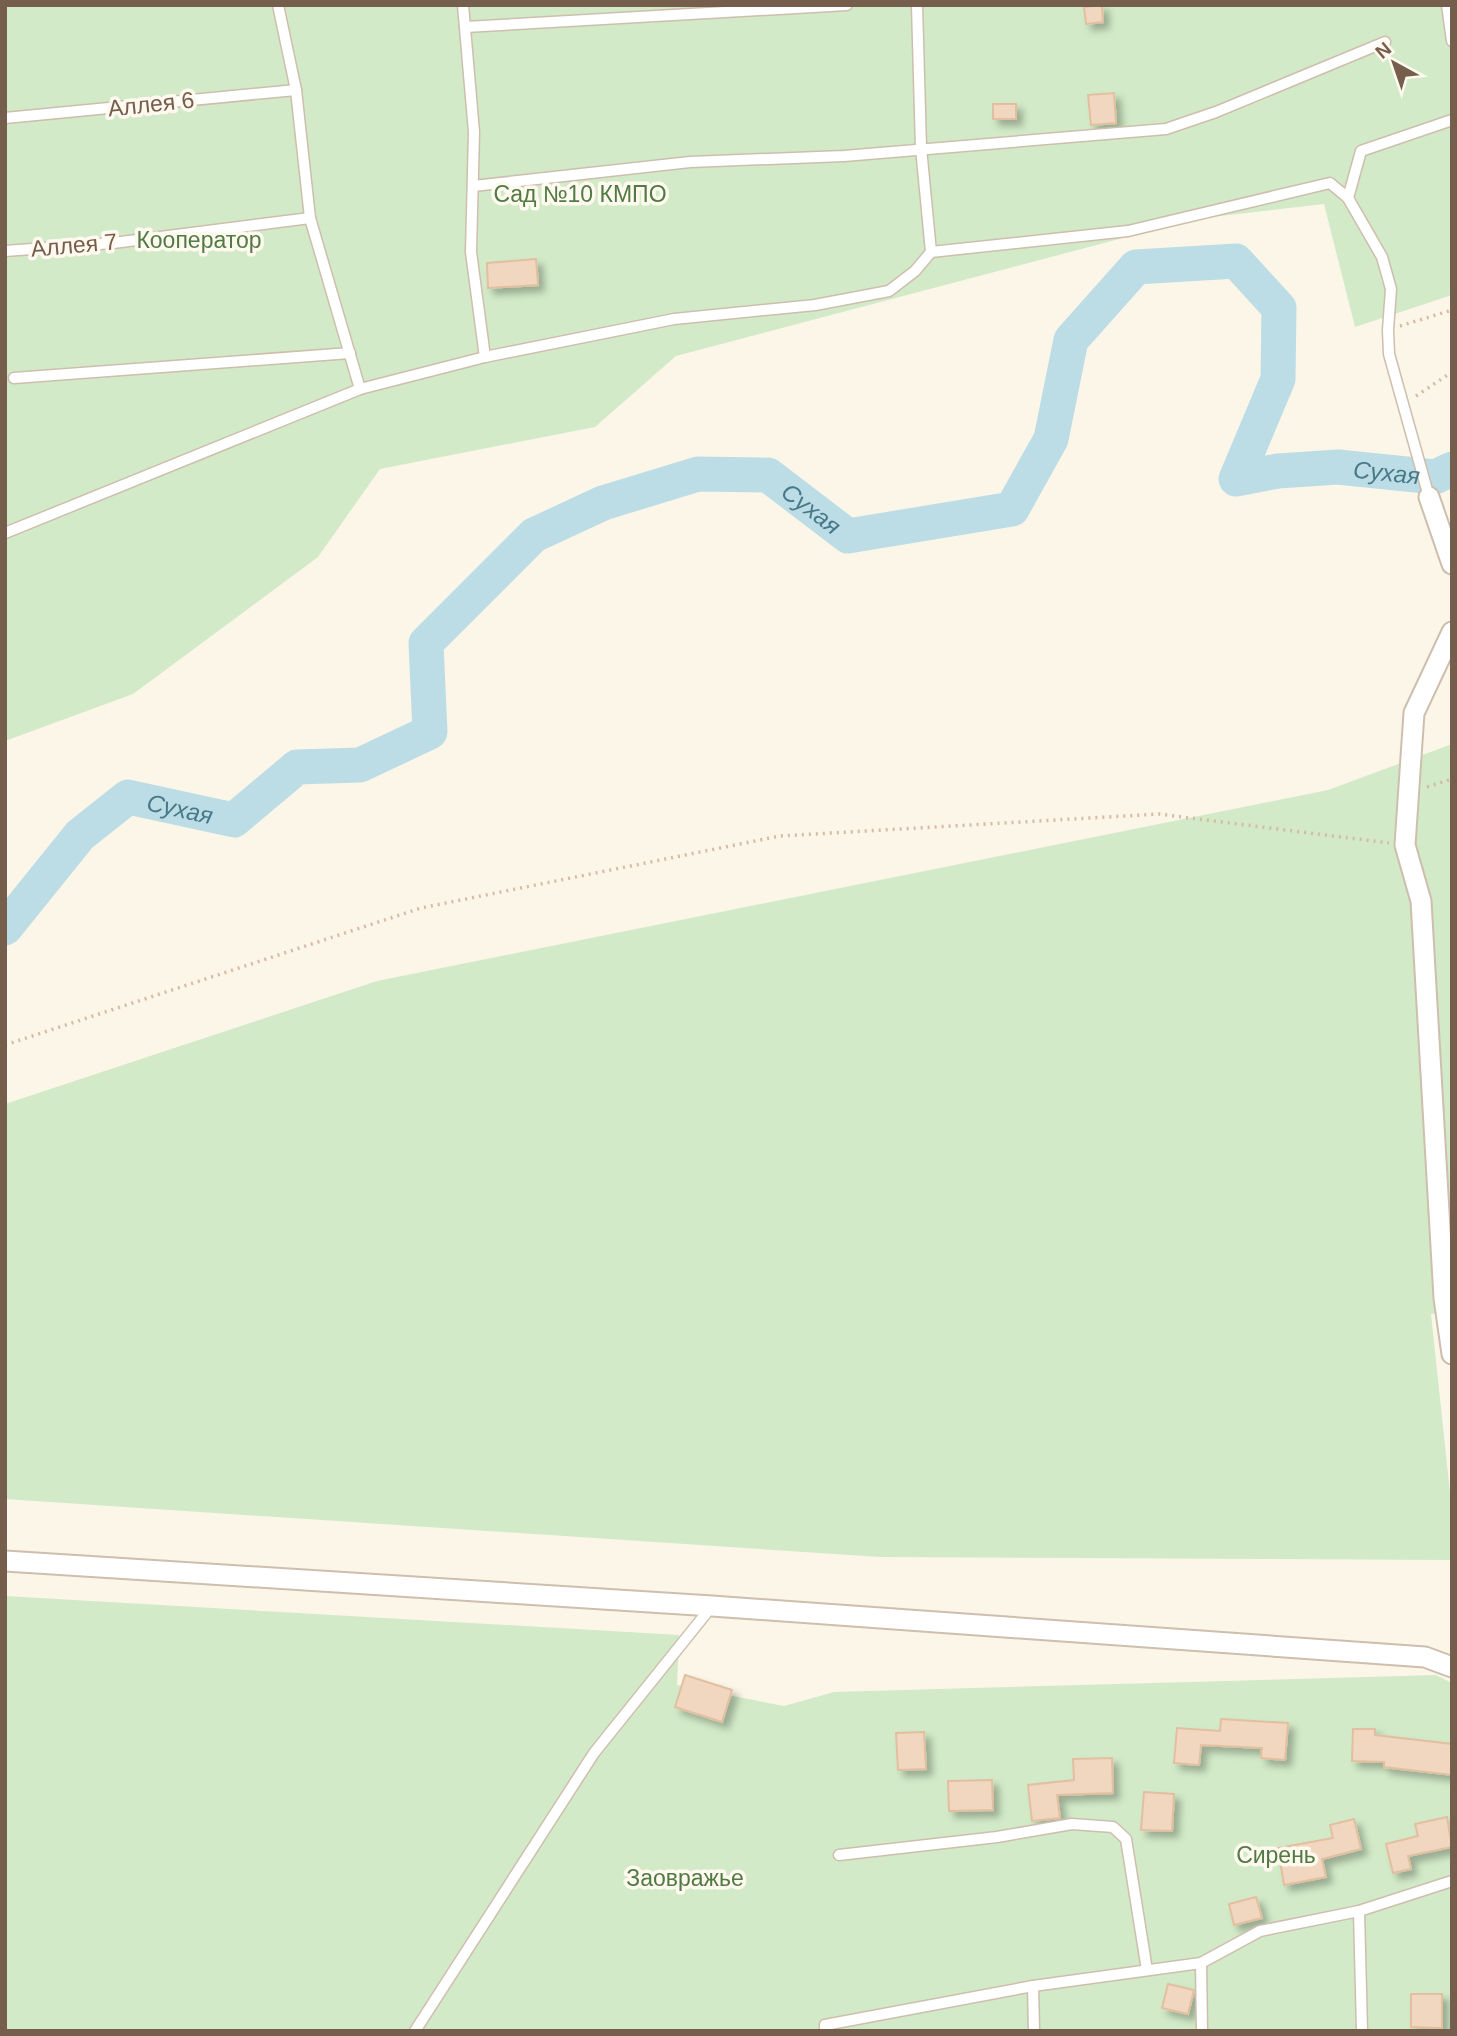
<svg xmlns="http://www.w3.org/2000/svg" width="1457" height="2036" font-family="Helvetica,sans-serif">
  <style>
    .green { fill: #d2eac7 }
    .lines { fill: none; stroke-linecap: round; stroke-linejoin: round }
    .river { stroke: #bddde6; stroke-width: 35 }
    .building { fill: #f1d7c0; stroke: #e3bfa1; stroke-width: 2; filter: url(#shadow) }
    .lane-casing { stroke: #cebeae; stroke-width: 13 }
    .street-casing { stroke: #cebeae; stroke-width: 23 }
    .path { stroke: #d6baa3; stroke-width: 3.5; stroke-dasharray: 2 5; stroke-linecap: butt }
    .lane { stroke: #fff; stroke-width: 10 }
    .street { stroke: #fff; stroke-width: 19 }
    .labels { text-anchor: middle; dominant-baseline: central; stroke-width: 7; stroke-linejoin: round; paint-order: stroke }
    .street-label { font-size: 23px; fill: #765e4c; stroke: #fff9ef }
    .park-label { font-size: 23px; fill: #517b44; stroke: #fff9ef }
    .water-label { font-size: 24px; font-style: italic; fill: #477989; stroke: #fff9ef }
  </style>
  <defs>
    <filter id="shadow"><feDropShadow dx="6" dy="6" stdDeviation="3.5" flood-color="#0004"/></filter>
  </defs>
  <rect width="100%" height="100%" fill="#fcf6e8"/>
  <g class="green">
    <polygon points="5,5 1452,5 1452,295 1355,327 1324,204 1195,219 676,356 595,427 380,469 318,557 133,694 5,741"/>
    <polygon points="1452,744 1452,1314 1451,1311 1431,1314 1451,1502 1452,1560 880,1557 5,1499 5,1104 377,981 1328,790"/>
    <polygon points="5,1596 679,1635 677,1685 784,1706 834,1692 1436,1675 1452,1683 1452,2031 5,2031"/>
  </g>
  <g class="lines">
    <path class="river" id="s1" d="M5 928 80 835 128 797 234 820 297 767 360 765 430 732 426 643 534 535 603 503 698 474 768 475 848 536 1012 509 1051 439 1071 340 1136 267 1236 261 1279 308 1278 379 1236 479 1278 471 1338 467 1435 477 1452 469"/>
  </g>
  <g class="building">
    <polygon points="1102,5 1103,22 1086,24 1084,7"/>
    <polygon points="1114,93 1116,123 1091,125 1088,95"/>
    <rect x="993" y="104" width="23" height="15"/>
    <polygon points="536,259 538,285 488,288 487,263"/>
    <polygon points="685,1675 732,1690 722,1722 675,1707"/>
    <polygon points="1221,1719 1288,1723 1285,1760 1261,1758 1262,1748 1201,1745 1199,1765 1174,1763 1177,1728 1220,1731"/>
    <polygon points="1353,1729 1375,1729 1375,1735 1452,1744 1452,1775 1384,1767 1384,1762 1352,1761"/>
    <polygon points="924,1732 926,1769 898,1770 896,1733"/>
    <polygon points="1112,1758 1113,1793 1057,1795 1060,1818 1032,1821 1028,1785 1074,1780 1073,1759"/>
    <polygon points="992,1780 993,1810 949,1811 948,1781"/>
    <polygon points="1144,1792 1174,1794 1172,1831 1141,1830"/>
    <polygon points="1447,1817 1452,1847 1408,1856 1411,1869 1393,1873 1386,1844 1418,1836 1415,1824"/>
    <polygon points="1354,1819 1361,1849 1322,1859 1326,1877 1284,1885 1278,1848 1333,1838 1330,1825"/>
    <polygon points="1256,1897 1262,1918 1234,1925 1229,1904"/>
    <polygon points="1168,1984 1194,1990 1188,2014 1162,2008"/>
    <polygon points="1411,1994 1442,1994 1442,2028 1411,2027"/>
  </g>
  <g class="lines">
    <g class="lane-casing">
      <g id="lane">
        <polyline points="278,5 296,90 310,218 360,389"/>
        <polyline points="463,5 474,132 471,252 485,357"/>
        <polyline points="917,5 921,148 931,252"/>
        <polyline points="1447,5 1452,41"/>
        <polyline points="465,27 847,5"/>
        <polyline points="5,118 296,90"/>
        <polyline points="473,186 690,162 844,156 1166,129 1216,112 1385,42"/>
        <polyline points="1348,198 1361,151 1452,120"/>
        <polyline points="5,251 113,243 310,218"/>
        <polyline points="14,378 350,353"/>
        <polyline points="5,533 360,389 485,357 674,319 815,305 889,291 915,271 931,252 1128,231 1330,183 1348,198 1382,257 1391,289 1388,330 1389,354 1429,497"/>
        <polyline points="839,1855 997,1837 1072,1824 1113,1827 1126,1839 1147,1970"/>
        <polyline points="1359,1911 1362,2031"/>
        <polyline points="1201,1963 1202,2031"/>
        <polyline points="1033,1986 1034,2031"/>
        <polyline points="415,2031 594,1753 712,1606"/>
        <polyline points="825,2031 825,2025 1033,1986 1201,1963 1260,1931 1359,1911 1452,1881"/>
      </g>
    </g>
    <g class="street-casing">
      <g id="street">
        <polyline points="1429,497 1452,564"/>
        <polyline points="1452,632 1414,713 1405,845 1421,901 1444,1298 1452,1354"/>
        <polyline points="5,1561 712,1606 1425,1657 1452,1667"/>
      </g>
    </g>
    <g class="path">
      <polyline points="1400,326 1452,310"/>
      <polyline points="1416,396 1452,372"/>
      <polyline points="1427,787 1452,779"/>
      <polyline points="5,1045 421,908 780,836 1159,814 1389,843"/>
    </g>
    <use href="#lane" class="lane"/>
    <use href="#street" class="street"/>
  </g>
  <g class="labels">
    <g class="street-label">
      <text transform="translate(151 104) rotate(-6)">Аллея 6</text>
      <text transform="translate(74 245) rotate(-5)">Аллея 7</text>
    </g>
    <g class="park-label">
      <text x="580" y="194">Сад №10 КМПО</text>
      <text x="199" y="240">Кооператор</text>
      <text x="1276" y="1855">Сирень</text>
      <text x="685" y="1878">Заовражье</text>
    </g>
    <g class="water-label">
      <text stroke="none"><textPath href="#s1" startOffset="2040">Сухая</textPath></text>
      <text stroke="none"><textPath href="#s1" startOffset="1054">Сухая</textPath></text>
      <text stroke="none"><textPath href="#s1" startOffset="234">Сухая</textPath></text>
    </g>
  </g>
  <rect width="1457" height="2036" fill="none" stroke="#765e4c" stroke-width="14"/>
  <g transform="translate(1394 63) rotate(320)" stroke="#fff9ef" stroke-width="5" paint-order="stroke">
  <path d="M0-5L12 26L0 18L-12 26Z" fill="#765e4c"/>
  <text y="-10" font-size="19" font-weight="bold" text-anchor="middle" fill="#765e4c">N</text>
  </g>
</svg>
